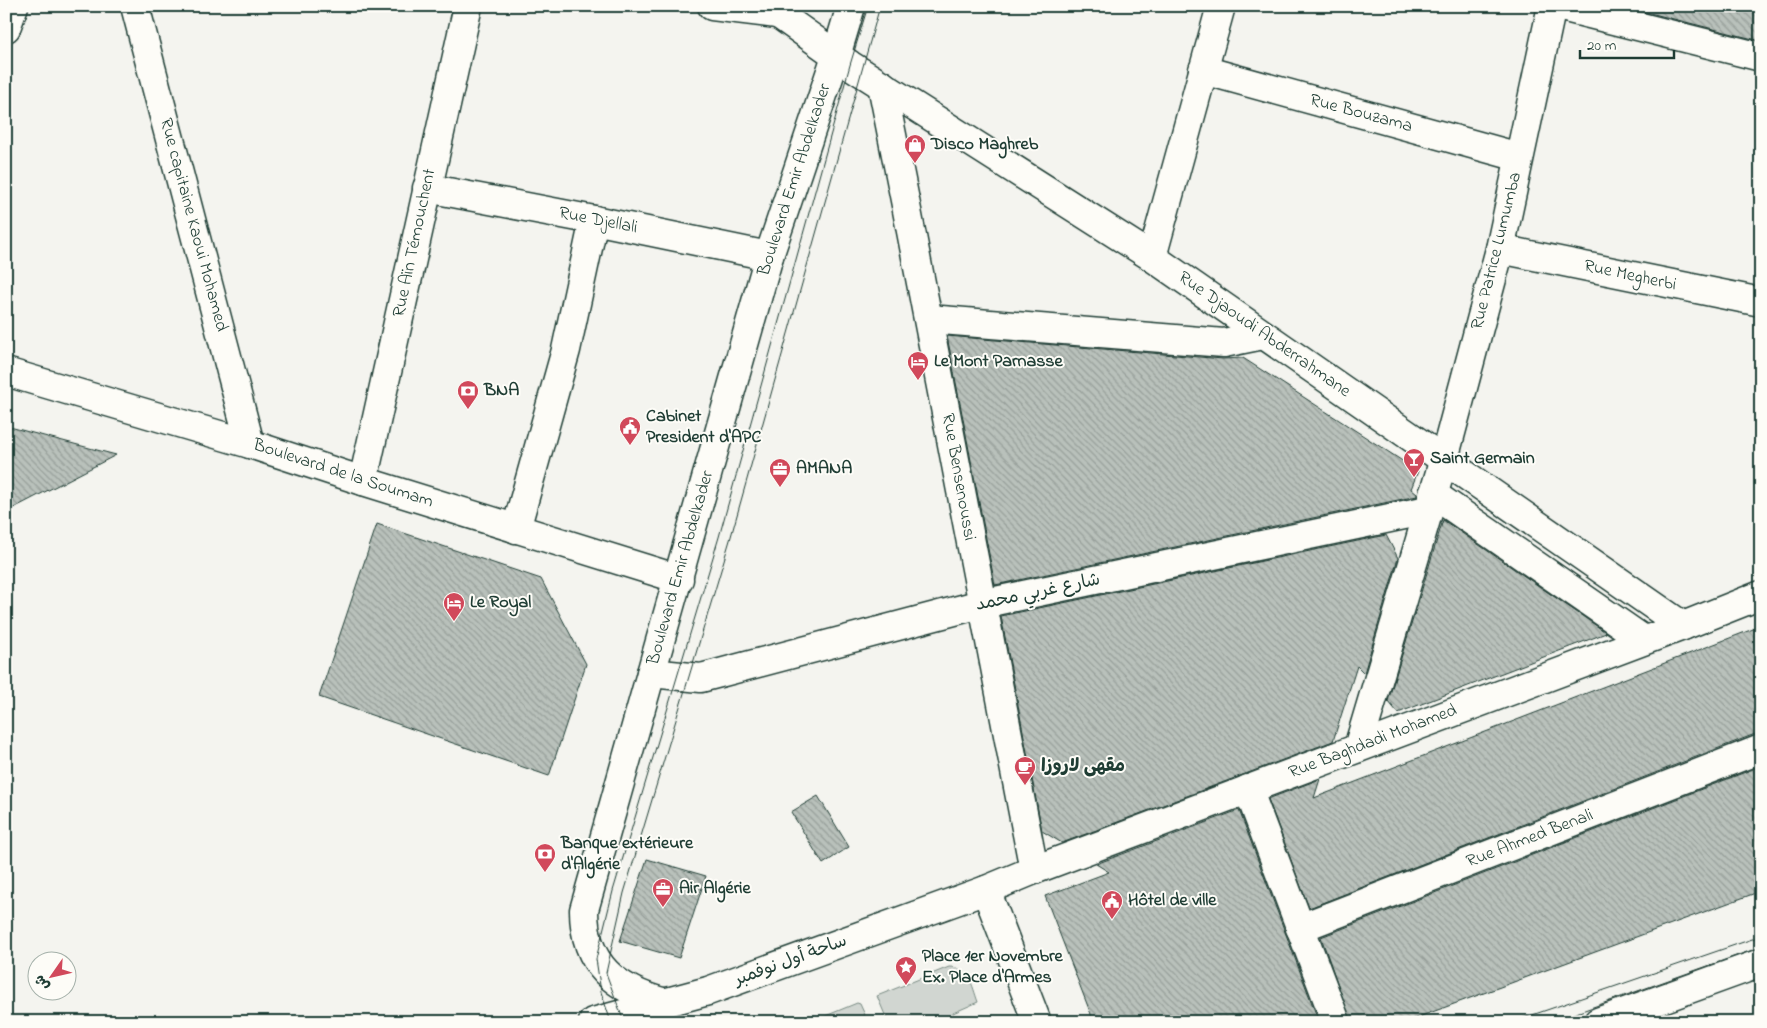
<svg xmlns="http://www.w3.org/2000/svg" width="1767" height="1028" font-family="'Indie Flower','Playpen Sans Arabic',sans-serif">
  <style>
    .green { fill: #d1d6d1; stroke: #788a82 }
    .building { fill: url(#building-back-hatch); stroke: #1f3d34 }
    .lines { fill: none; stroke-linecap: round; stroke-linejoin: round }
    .minor-casing { stroke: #1f3d34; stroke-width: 31 }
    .major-casing { stroke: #1f3d34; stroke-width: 31 }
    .minor { stroke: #fdfcf7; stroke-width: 28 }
    .major { stroke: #fdfcf7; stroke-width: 28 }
    .tram { stroke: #1f3d34; stroke-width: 1 }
    .labels { text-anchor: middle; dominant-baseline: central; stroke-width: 4; stroke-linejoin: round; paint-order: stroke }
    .street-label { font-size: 18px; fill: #1f3d34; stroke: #fdfcf7 }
    .poi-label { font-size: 18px; font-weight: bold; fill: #1f3d34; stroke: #fdfcf7; text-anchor: start }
  </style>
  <defs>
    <pattern id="building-back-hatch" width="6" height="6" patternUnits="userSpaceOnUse" patternTransform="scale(1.25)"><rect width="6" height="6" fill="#b9c1bb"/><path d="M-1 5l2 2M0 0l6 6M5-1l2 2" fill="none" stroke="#969e99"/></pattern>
  </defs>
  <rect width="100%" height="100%" fill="#f4f4ef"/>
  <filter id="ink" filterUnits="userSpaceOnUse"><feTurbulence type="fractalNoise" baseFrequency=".02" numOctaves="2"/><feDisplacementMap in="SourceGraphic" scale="10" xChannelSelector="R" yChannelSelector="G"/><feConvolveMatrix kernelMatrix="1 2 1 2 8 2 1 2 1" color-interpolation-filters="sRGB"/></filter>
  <g filter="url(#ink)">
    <g class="green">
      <path d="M949 967C970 967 972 986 978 1002L953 1013 956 1022H888L877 996Z"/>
      <path d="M857 1003 860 1004 865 1015C853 1027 827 1022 811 1022Z"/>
    </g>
    <g class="building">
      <polygon points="1622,6 1761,6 1761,41"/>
      <polygon points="947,336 1223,359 1243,358 1418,471 1411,489 1417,494 1417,496 995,585"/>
      <polygon points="6,426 116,455 6,512"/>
      <polygon points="1443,520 1604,631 1606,633 1398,713 1388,701"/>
      <polygon points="377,524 541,579 586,664 549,776 319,697"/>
      <polygon points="1386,535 1398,558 1364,673 1357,666 1333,741 1062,843 1042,831 1001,616"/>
      <polygon points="1761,626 1761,734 1755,734 1309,908 1268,799 1320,779 1314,798"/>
      <polygon points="1761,766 1761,891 1405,1022 1351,1022 1321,937"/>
      <polygon points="818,796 849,847 823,864 791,812"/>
      <polygon points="1239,810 1319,1022 1094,1022 1045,896 1109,872 1096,864"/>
      <polygon points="647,859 706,876 679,958 620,941"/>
    </g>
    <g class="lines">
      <g class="minor-casing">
        <g id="minor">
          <polyline points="135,6 250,444"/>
          <polyline points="712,6 777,14"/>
          <polyline points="767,6 850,65 1152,257 1683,626"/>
          <polyline points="1557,6 1761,57"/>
          <polyline points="6,28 14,6"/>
          <polyline points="1203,70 1519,157"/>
          <path d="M882 85C935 346 982 608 1034 870"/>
          <polyline points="427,188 594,220 769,256"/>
          <polyline points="1500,249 1761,302"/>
          <polyline points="1152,257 1221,6"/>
          <polyline points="929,319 1224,343 1263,335"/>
          <polyline points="6,372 250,444 363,481 679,579"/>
          <polyline points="363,481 468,6"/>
          <polyline points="1433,494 1644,640"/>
          <polyline points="516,529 566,350 594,220"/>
          <polyline points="651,673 701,678 981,604 1428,510"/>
          <polyline points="1358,748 1444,459 1500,249 1552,6"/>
          <polyline points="1248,789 1336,1022"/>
          <polyline points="1300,928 1761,749"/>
        </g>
      </g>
      <g class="major-casing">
        <g id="major">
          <polyline points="986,890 1037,1022"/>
          <path d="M666 1003C616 990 584 965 584 910L769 256 836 56 851 6"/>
          <polyline points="593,1022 708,991 986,890 1034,870 1683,626 1761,595"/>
          <polyline points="1598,1022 1761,963"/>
        </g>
      </g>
      <use href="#minor" class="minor"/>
      <use href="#major" class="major"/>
      <g class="tram">
        <polyline points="611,1022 601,992 596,959 613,891 719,537 850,65 868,6"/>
        <polyline points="624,1022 606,973 624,893 730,540 880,6"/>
        <polyline points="1512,1022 1761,936"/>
        <polyline points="1551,1022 1761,947"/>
      </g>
    </g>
  </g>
  <defs>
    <g id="shop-pin" transform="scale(1.125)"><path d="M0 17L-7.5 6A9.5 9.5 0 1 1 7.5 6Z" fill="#d1495b" stroke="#fdfcf7"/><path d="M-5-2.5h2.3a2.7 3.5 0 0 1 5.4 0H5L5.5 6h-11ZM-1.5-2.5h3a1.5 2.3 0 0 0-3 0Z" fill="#fff"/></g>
    <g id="hotel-pin" transform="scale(1.125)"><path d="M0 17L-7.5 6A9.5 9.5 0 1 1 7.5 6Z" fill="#d1495b" stroke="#fdfcf7"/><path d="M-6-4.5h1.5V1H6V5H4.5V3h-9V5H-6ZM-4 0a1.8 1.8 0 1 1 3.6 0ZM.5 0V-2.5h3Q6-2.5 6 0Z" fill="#fff"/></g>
    <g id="bank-pin" transform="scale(1.125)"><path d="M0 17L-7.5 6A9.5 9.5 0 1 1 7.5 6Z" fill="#d1495b" stroke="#fdfcf7"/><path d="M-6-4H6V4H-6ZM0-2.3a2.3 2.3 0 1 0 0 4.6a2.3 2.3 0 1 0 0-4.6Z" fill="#fff"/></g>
    <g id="civic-pin" transform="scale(1.125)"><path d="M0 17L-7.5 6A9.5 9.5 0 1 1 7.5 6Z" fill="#d1495b" stroke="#fdfcf7"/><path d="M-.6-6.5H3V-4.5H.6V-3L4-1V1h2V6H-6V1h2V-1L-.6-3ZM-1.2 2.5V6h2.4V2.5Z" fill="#fff"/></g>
    <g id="bar-pin" transform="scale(1.125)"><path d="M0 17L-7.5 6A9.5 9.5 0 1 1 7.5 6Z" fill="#d1495b" stroke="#fdfcf7"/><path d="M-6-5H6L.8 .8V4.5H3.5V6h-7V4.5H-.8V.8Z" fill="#fff"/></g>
    <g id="office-pin" transform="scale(1.125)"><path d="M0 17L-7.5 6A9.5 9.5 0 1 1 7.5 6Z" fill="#d1495b" stroke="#fdfcf7"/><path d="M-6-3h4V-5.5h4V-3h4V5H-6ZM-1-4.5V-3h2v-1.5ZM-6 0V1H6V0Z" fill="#fff"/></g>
    <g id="cafe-pin" transform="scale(1.125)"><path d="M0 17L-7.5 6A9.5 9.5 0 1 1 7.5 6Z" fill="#d1495b" stroke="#fdfcf7"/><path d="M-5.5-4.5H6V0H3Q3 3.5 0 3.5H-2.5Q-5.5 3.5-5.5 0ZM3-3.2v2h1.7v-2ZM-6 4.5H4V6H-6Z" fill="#fff"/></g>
    <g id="sight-pin" transform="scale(1.125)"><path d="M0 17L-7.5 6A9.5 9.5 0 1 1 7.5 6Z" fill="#d1495b" stroke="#fdfcf7"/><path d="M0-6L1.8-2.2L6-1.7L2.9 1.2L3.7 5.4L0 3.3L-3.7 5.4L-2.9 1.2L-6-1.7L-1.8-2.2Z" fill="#fff"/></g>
  </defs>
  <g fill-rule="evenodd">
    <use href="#shop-pin" x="915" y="145"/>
    <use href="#hotel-pin" x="918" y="362"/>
    <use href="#bank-pin" x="468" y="391"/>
    <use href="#civic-pin" x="630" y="427"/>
    <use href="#bar-pin" x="1414" y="459"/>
    <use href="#office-pin" x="780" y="469"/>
    <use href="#hotel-pin" x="454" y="603"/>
    <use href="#cafe-pin" x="1025" y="767"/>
    <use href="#bank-pin" x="545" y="854"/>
    <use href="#office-pin" x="663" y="889"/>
    <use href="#civic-pin" x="1112" y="901"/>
    <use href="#sight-pin" x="906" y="967"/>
  </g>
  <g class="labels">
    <g class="street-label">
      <text transform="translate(1361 114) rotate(15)">Rue Bouzama</text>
      <text transform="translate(795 180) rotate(-72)">Boulevard Emir Abdelkader</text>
      <text transform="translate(598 221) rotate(11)">Rue Djellali</text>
      <text transform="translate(193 225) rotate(75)">Rue capitaine Kaoui Mohamed</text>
      <text transform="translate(415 243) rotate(-78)">Rue Aïn Témouchent</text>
      <text transform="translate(1497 251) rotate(-76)">Rue Patrice Lumumba</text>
      <text transform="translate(1630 276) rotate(12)">Rue Megherbi</text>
      <text transform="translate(1264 335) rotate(35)">Rue Djaoudi Abderrahmane</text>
      <text transform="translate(343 474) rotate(18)">Boulevard de la Soumam</text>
      <text transform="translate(958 477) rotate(80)">Rue Bensenoussi</text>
      <text transform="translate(681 568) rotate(-74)">Boulevard Emir Abdelkader</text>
      <text transform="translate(1038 593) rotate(-12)">شارع غربي محمد</text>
      <text transform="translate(1373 742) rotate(-21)">Rue Baghdadi Mohamed</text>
      <text transform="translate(1530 839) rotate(-21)">Rue Ahmed Benali</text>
      <text transform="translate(791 961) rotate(-20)">ساحة أول نوفمبر</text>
    </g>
    <g class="poi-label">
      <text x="931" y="145">Disco Maghreb</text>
      <text x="934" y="362">Le Mont Parnasse</text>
      <text x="484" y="391">BNA</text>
      <text x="646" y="417">Cabinet<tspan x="646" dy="21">President d'APC</tspan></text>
      <text x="1430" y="459">Saint Germain</text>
      <text x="796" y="469">AMANA</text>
      <text x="470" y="603">Le Royal</text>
      <text x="1041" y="767">مقهى لاروزا</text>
      <text x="561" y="844">Banque extérieure<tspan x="561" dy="21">d'Algérie</tspan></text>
      <text x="679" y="889">Air Algérie</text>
      <text x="1128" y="901">Hôtel de ville</text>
      <text x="922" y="957">Place 1er Novembre<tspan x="922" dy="21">Ex. Place d'Armes</tspan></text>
    </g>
  </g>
  <rect width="1767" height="1028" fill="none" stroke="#fdfcf7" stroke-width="25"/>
  <rect x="12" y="12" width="1742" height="1003" fill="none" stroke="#1f3d34" stroke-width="2" filter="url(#ink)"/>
  <g transform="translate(52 976) rotate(236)"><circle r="24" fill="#fdfcf7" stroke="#a4b0a9"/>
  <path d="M0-4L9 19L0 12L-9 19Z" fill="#d1495b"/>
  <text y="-8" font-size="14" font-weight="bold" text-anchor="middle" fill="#1f3d34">ش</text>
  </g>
  <path d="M1580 50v8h94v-8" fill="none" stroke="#1f3d34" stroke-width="2.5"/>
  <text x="1587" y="50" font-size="15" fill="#1f3d34" stroke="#fdfcf7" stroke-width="4" paint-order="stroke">20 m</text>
</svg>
